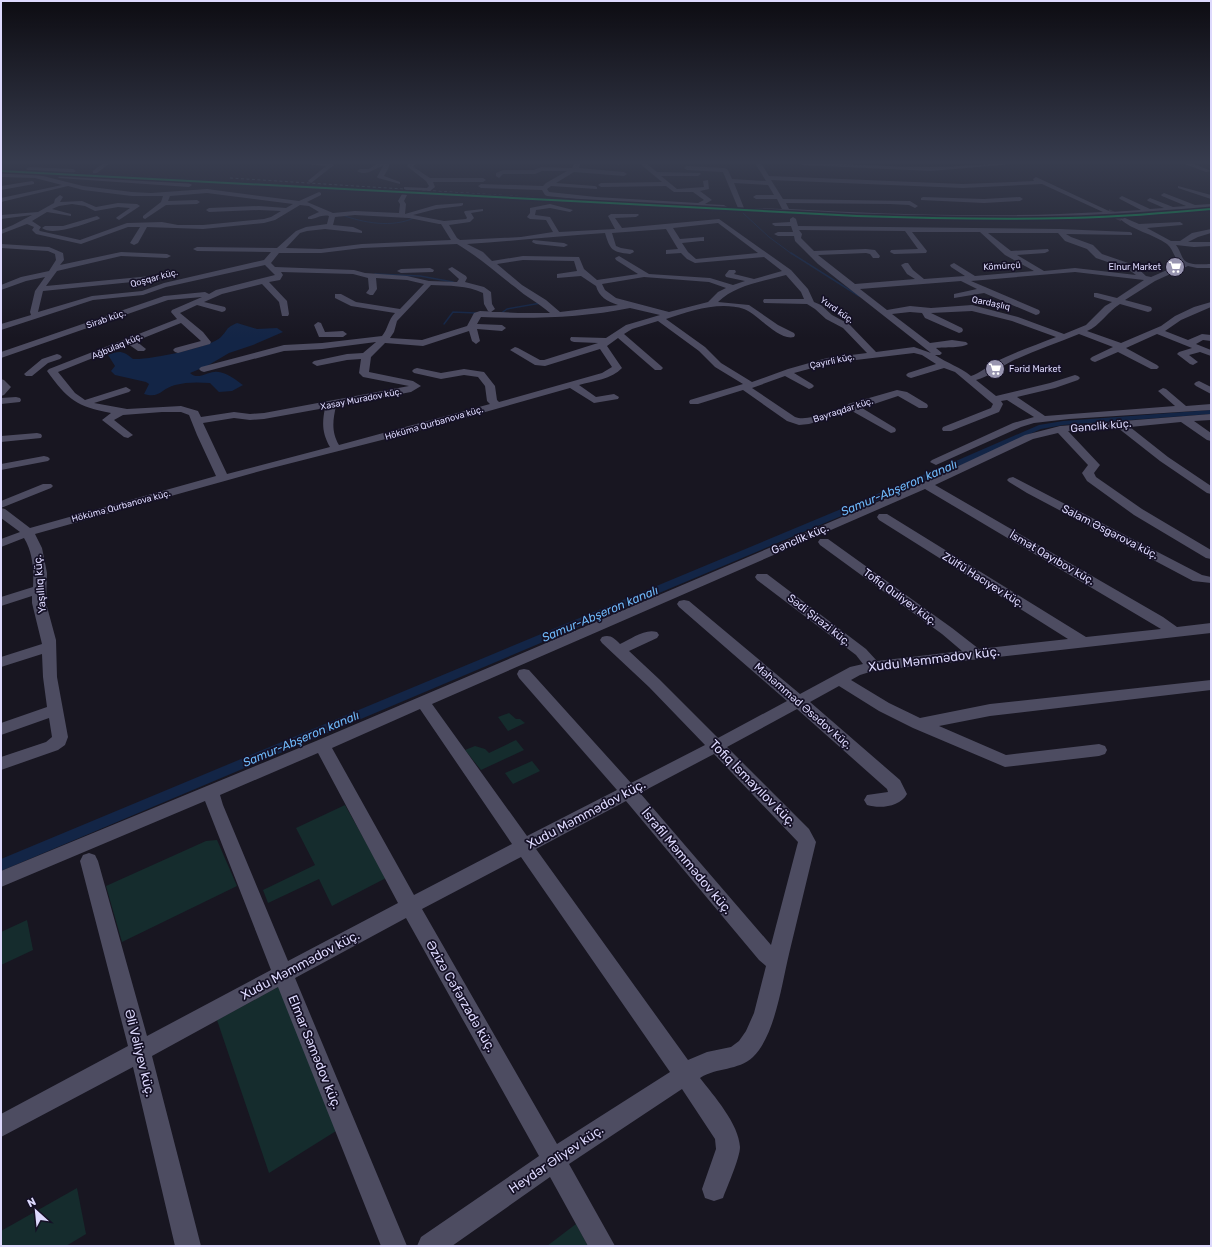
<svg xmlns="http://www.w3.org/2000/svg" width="1212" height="1247" font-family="Rubik,sans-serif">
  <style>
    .green { fill: #152c2d }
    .water { fill: #132546 }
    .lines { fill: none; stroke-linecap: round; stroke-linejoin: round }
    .stream-far1 { stroke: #132546; stroke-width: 1 }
    .stream { stroke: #132546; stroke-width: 1.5 }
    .canal { fill: #132546; fill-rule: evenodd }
    .minor-tunnel { stroke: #363342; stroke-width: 6; stroke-dasharray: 6 3.5; stroke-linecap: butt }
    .minor { fill: #4d4c61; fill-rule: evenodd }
    .rail { stroke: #465968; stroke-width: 1; stroke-dasharray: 3 2.5; stroke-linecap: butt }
    .rail-1-casing { stroke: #151126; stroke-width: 3 }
    .rail-1 { fill: #00a651; fill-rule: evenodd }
    .labels { text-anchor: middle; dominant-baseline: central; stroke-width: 3.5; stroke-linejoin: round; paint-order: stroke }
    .far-street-label { font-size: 9px; fill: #ddd9fd; stroke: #151126 }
    .far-poi-label { font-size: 9px; fill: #ddd9fd; stroke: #151126; text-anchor: end }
    .street-label { font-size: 11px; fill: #ddd9fd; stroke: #151126 }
    .water-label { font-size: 12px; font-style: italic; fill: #6db6f6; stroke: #151126 }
    .near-street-label { font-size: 13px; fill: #ddd9fd; stroke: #151126 }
  </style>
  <rect width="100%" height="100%" fill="#181621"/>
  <g class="green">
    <polygon points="509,713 516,719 520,719 525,723 508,731 498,717"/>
    <polygon points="516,740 524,750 481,770 465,750 475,746 485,749 489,753"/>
    <polygon points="532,761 540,771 513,784 505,773"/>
    <polygon points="345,805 386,878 332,906 319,879 268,903 263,890 315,865 296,828"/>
    <polygon points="217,840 237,886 122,942 106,886 206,841"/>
    <polygon points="27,920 33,950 1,965 1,932"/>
    <polygon points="280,986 336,1131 269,1173 217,1020"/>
    <polygon points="77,1188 86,1234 66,1246 1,1246 1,1231"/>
    <polygon points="576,1224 588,1246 547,1246"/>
  </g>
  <path class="water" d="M237 323 257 329 277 328 283 332 253 345 229 353 207 366 190 373C198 380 205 373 214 372 224 370 236 380 243 385L232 391 219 392 210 383C198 382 186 382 175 385 162 388 160 399 144 394L149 384 146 382 115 375 111 371 115 366 108 355C119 350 124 351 133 359 149 360 210 348 221 337 229 329 224 329 237 323Z"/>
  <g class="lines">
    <g class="stream-far1">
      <polyline points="743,213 769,237 792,254"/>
      <path d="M342 215C364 223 392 228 414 218"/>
    </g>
    <g class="stream">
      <polyline points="791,253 859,296"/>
      <polyline points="375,274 420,276 453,282"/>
      <polyline points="500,314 507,309 541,303"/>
      <polyline points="444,324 453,312 476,313"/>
    </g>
    <polygon class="canal" points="1211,410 1211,414 1063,425 1041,429 948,471 1,871 1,859 942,467 1039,425 1063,421"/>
    <polyline class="minor-tunnel" points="1108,212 1123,219"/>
    <g class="minor">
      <polygon points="103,163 110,163 97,173 93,173 93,171"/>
      <polygon points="297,163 331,163 334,165 311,183 308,181 309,180 326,166"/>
      <path d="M389 163V167L384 176 400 182V184L378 178 377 177 383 166C374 168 367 177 357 171L360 169H369L376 164Z"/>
      <polygon points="410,163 417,163 413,166 415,168 430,178 483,178 486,180 483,182 433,182 435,187 430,191 406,190 404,189 404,187 427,188 429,186 426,181 408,167 407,166"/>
      <polygon points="575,163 581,163 579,168 624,172 627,174 624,176 574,172 556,183 595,186 597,187 597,189 551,186 547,189 549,192 596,197 698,203 704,200 693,192 674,192 666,186 601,187 598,185 601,183 662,182 639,163 646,163 657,172 700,173 701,174 698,176 661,176 677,189 704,187 703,181 708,180 709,189 700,191 712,200 705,204 724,205 727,207 724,209 596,201 547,196 545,195 542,190 481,188 478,186 481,184 543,186 546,183 567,171 542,171 535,174 503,174 499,178 496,176 496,173 503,170 534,170 541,167 572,168"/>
      <polygon points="610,163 622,163 619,165"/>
      <path d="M755 163H761L769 176 963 184 1034 181 1033 179 1036 177 1111 212 1141 210 1120 199 1119 198 1122 196 1150 209 1164 208 1148 201 1147 200 1150 198 1173 207 1186 206 1162 196 1161 195 1164 193 1195 205 1211 204V208C1058 222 907 219 754 211L752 210V208L782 209 777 199H756L753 197 756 195H774L768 185 734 183 744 208 741 210 738 208 723 172 687 170 684 168 687 166 725 168 728 170 732 179 766 181ZM771 180 963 188 1042 184 1103 212C999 218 893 215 789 209L786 203 890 204 909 205 915 208 918 206 910 201 783 199Z"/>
      <path d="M799 163C843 163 887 167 930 167 962 167 993 163 1025 163L931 171 802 165Z"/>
      <polygon points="1182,163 1192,163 1211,171 1206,172"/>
      <polygon points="29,167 73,169 76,171 73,173 27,170 26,169"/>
      <path d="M1 173 35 174 83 186 132 192 151 193 207 189 299 201 319 192 321 193V195L307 202 333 213 355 211 399 213 400 204 398 201 402 194 404 193 407 195 404 201 406 204 405 214 436 205 463 203V205L461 206 436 209 413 215 444 221 466 219 467 218 464 212 465 211 483 209V211L471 213 474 218 470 222 449 225 457 238 460 240 521 237 553 232 546 220 530 219 527 217 530 213V208L550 204 573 210 570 212 550 208 536 210 535 215 550 217 559 232 615 229 608 216 611 214H638L639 215 636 217 615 218 622 228 719 219 791 270 808 289 814 302 821 305 832 315 849 324 876 352 914 347 931 353 818 264 795 241 794 236H778L774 234 778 232H793L791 226H775L772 224 773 223 790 222V219L793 217 796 219 798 226 1059 229 1130 232 1132 233V235L1066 234 1071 237 1093 245 1102 254 1134 265 1146 276 1151 277 1181 264C1174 259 1174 250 1167 244 1153 234 1132 230 1120 219L1125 218 1139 224 1180 222 1183 224 1182 225 1147 228 1171 241H1180L1192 233 1211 229V233L1198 237 1188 242H1211V246L1194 247 1176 245C1180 250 1181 256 1184 260 1190 266 1204 264 1211 264V268H1197L1188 266 1155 281 1125 300 1151 307 1152 309 1151 311 1148 312 1120 304C1108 311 1100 326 1087 331L1121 343 1161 326 1175 316 1194 307 1211 302V307L1181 320 1165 331 1188 340 1202 334 1211 335V341L1203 340 1196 344 1211 350V356L1200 352 1189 355 1198 362 1193 365 1190 364 1177 354 1179 352 1192 348 1157 334 1126 348 1157 365 1159 367 1157 369H1151L1118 352 1095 362 1092 361 1090 359 1092 357 1113 347 1079 334C1057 343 1034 351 1012 361 1000 367 989 377 976 380L996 396 1050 383 1075 375 1078 376 1080 378 1078 380 1055 388 1017 397 1045 416 1175 406 1158 391 1163 388 1166 389 1186 406 1211 404V410L1069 419 1034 423 1021 427 936 465 930 462 932 460 1013 423 1034 417 1007 400 1001 401 1003 404 999 412 951 431H943L942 429 943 427 991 408 993 404 955 372 944 368 911 378 908 377 906 375 908 373 936 364 922 355 914 353 831 363 794 373 812 384 814 386 812 388 809 389 785 376 752 388 795 417C808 422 833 410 847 406L848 404 897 390 907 392 927 404 928 406 927 408H919L898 396 862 408 895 428 896 430 895 432 891 433 852 411 809 424 799 425 787 421 743 390 698 404H690L689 402 690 400 743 384 715 367 699 351 658 321 632 329 624 334 661 366 663 368 661 370H655L618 338 607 346 622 368C612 379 593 381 579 385L596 397 614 394 619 397 618 399 594 403 570 388 429 428 264 470 35 534 42 548 47 573 46 603 56 640 57 677 68 737 65 745 58 750 1 770V757L46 742 52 737 49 718 1 735V723L47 707 43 677 42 654 1 667V657L42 644 32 603V596L1 606V597L33 587C34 570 33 553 24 538L1 547V539L20 532 1 518V501L43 484H51L53 486 51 488 1 508 5 509 30 528 216 476 197 435 189 415 181 412H162L123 415 114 420 133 435 128 438 124 437 102 420 111 413C77 407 67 399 47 371L49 369 177 319 171 312 172 310 202 297 168 300 1 358V352L164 296 205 292 209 294 216 290 275 275 265 265 166 287 143 295 93 300 1 330V324L31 315 30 312 35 291 45 277 26 281 1 290V285L21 277 49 271 56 260 55 254 48 251 1 248V244L49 247 63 253 64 260 60 265 121 252 167 254 171 256 167 258 121 256 57 271 46 286 172 274 176 276 172 278 43 291 38 312 92 296 142 291 164 283 264 260 271 252 197 251 193 249 197 247 277 248 296 231 306 227 327 224 329 216C321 214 315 220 308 219V217L319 212 309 206 300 205 275 220 264 223 203 229 147 227 138 243 134 245 130 243 140 227H128L81 244 36 234 32 230 34 227 27 224 1 234V230L13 225 32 215 1 219V215L38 212 54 203 55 199 60 195 63 197 60 202 82 201 96 207 118 203 137 204 140 206 119 220 116 218 117 217 130 208 118 207 95 211 85 206 72 204 59 206 52 209 71 214V216L47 212 32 221 41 227 39 230 40 231 80 240 127 223 162 222 178 225H203L264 219 271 217 281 211 259 210 209 212 206 210 209 208 259 206 286 208 293 204 207 193 170 196 168 201 197 200 200 202 197 204 166 205 145 219 143 218V216L161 202 163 196H132L83 190 68 186 1 202V198L62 185 35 178 1 177ZM355 215 409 218 439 224H441L451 240 362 244 321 249 286 248 300 233 307 231 325 229 362 233V231L353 227 333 225 335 217ZM718 223 758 253 696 259 688 252 682 243 701 241H704V237L680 239 673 228ZM666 229 678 249 666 250V254L681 253 687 259 695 263 764 257 782 271 754 279 734 274 736 272 735 270H729L725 275 726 277 745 281 733 285 710 278 649 274 619 256 615 258 616 260 638 274 597 280 584 269 579 257 523 256 492 261 483 252 467 244C513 241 559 236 605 233 610 250 612 252 630 254L634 252 633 250 621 248 616 246 612 233ZM799 230 905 231 918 249 891 250 890 252 894 254 926 253 927 251 912 232H980L1005 255 1034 271 975 276 954 263 950 265 951 267 965 276 924 279 913 270 908 263H905L901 265 907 274 915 279 855 284 818 255 866 253 870 254 873 258H879L880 256 875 250 866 249 814 251 801 238 802 234ZM988 233H1058L1065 241 1087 249 1096 258 1128 269 1136 275 1075 268 1044 271 1017 255 1045 253 1049 251 1048 249 1011 251ZM457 244C479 257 495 272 515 287 526 297 539 303 550 313H518L480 311 474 313 467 326 422 340 390 338 394 332 397 321 431 285C449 286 467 285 483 293L484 304 488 311 491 312 495 309 492 304 491 292 484 287 465 282 467 278 466 276 452 267 448 269 459 279 457 282 429 281 407 276 365 273 354 270 275 267 271 263 279 253H321L362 248ZM523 260 574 261 577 271 557 274V278L581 276 596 286C599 297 607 301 618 305L560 312 546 300 522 285 497 264ZM281 272 353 274 368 278 369 289 366 293 370 295H373L377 289 376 278 407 280 424 284 400 309 356 302 341 294H335V298L351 306 395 313C388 320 388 329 382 336L322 343 284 345 201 367 199 369 201 371 204 372 284 351 322 349 376 342 363 353 347 354 314 361 312 363 317 366 347 360 361 359 359 373 363 377 409 386 264 413 250 414 234 412 201 417 198 411 181 406 127 409 94 403 129 392 131 390 126 387 85 400 75 393 58 372 128 344 138 351H144L146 349 136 341 181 323 201 341 175 348 173 350 175 352 178 353 210 344 211 342 203 332 180 313 197 305 222 312 225 311 226 309 225 307 204 302 222 294 262 284 279 302 282 316H288L289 314 287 301 269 282 280 280 283 275ZM1075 272 1144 280 1117 298 1097 293H1094V297L1112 302 1105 306 1086 325 1064 334 1018 317 972 305 931 308 910 306 887 310 860 289 961 281 977 289 954 294V298L984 293 1036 315 1039 314 1040 312 1039 310 971 281ZM786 275 801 292 804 299H764L763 301 764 303 807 304 815 309 826 319 843 328 867 353 827 358 788 369 752 382 721 363 705 347 666 319C690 311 719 301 744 309 758 314 778 341 794 337L795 335 794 333 778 325 749 305 718 302C735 285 764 281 786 275ZM644 277 709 282 726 288 718 292 708 302 669 312 616 298 605 290 602 284ZM630 308 660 315 626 325 606 338 571 337 570 339 571 341 574 342 598 343 544 360H540L518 348 515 347 510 350 535 365 545 366 600 349 612 367 602 373 499 402 497 400 495 386 484 372 464 369 441 373 417 368 414 369 412 371 414 373 441 379 464 375 478 377 485 386 487 401 490 404 339 445C331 431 333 420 336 406L411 392 421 386 413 381 369 372 371 357 385 343 423 346 469 331 472 341 476 344 480 341 477 329 502 331 506 328 502 325 477 324 481 317C531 319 581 318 630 308ZM972 311 1012 321 1056 337C1036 345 1015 352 995 362 987 367 980 373 971 376 960 367 947 363 935 355H940L942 353 936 348C944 347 963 348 968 344L966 342 952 340 930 343 892 314 910 312 922 313 925 318 959 333 962 332 963 330 962 328 931 313ZM325 408C322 423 322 433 330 447L227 474 203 423 234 418 250 420 264 419Z"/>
      <polygon points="61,175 189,183 192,185 189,187 59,178 58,177"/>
      <polygon points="32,181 34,182 34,184 1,190 1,186"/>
      <polygon points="1178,186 1211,195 1211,199 1178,188"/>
      <polygon points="923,197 984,199 1020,197 1023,199 1020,201 984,203 921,200 921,198"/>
      <path d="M97 216 100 218 99 219C86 223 53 237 42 228L45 226H63Z"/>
      <polygon points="533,240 564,243 568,245 564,247 536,244 532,242"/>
      <polygon points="430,268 434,270 433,272 401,273 397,271 401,269"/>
      <polygon points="318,322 321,323 325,332 343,331 347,334 343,337 319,337 314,325"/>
      <polygon points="57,354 60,355 62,357 60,359 48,363 32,376 26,376 24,374 42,359"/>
      <polygon points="1,379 4,380 11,387 4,395 1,396"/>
      <polygon points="1199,381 1211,387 1211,394 1196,386 1194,384 1196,382"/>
      <polygon points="16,397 20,398 21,400 20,402 1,404 1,398"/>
      <path d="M1211 414V420L1194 421 1211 433V441L1207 440 1181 422 1130 427 1168 457 1211 486V494L1207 493 1160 461 1118 428 1068 431 1100 465 1094 473 1096 477 1142 509 1211 550V559L1206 558 1134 515 1087 481 1082 473 1088 465 1058 433 1033 439 935 485 1163 617 1177 627 1211 623V633L873 671 860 675 851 680 889 703 920 718 990 704 1211 680V690L990 716 939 726 1006 755 1099 744 1105 746 1107 750 1105 754 1099 756 1005 767 913 728 879 711 839 686 810 702 900 780 907 794C900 807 880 809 867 805L864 800 867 795 888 792 887 789 797 709 727 747 809 829 816 842C807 879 798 917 789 954 782 983 775 1036 753 1057 738 1071 717 1067 700 1078 714 1096 739 1124 740 1147 740 1158 727 1187 723 1198L714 1201 705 1198 702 1189 716 1149 715 1139 682 1089 569 1164 615 1246H588L550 1177 452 1246H417L421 1237 539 1156 406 918 295 978 407 1246H381L278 987 152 1056 201 1246H175L133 1067 1 1137V1114L128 1046 80 861 83 855 89 853 95 855 98 861 147 1036 271 970 205 801 1 887V871L316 741 922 483 1025 435 1060 426ZM925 489 1161 629 1086 637 887 514H879L877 517 879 520 1068 639 979 649 952 628 828 539H820L818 542 820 545 942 634 962 651 877 661 866 649 767 574H757L755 577 757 580 856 655 863 664 850 667 800 694 689 601 684 600 679 601 677 604 679 607 787 701 718 738 659 679 629 651 657 638 659 635 657 632C645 628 631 639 620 644 614 638 610 634 602 637L600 640 602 643 649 687 705 745 631 783 529 670 524 669 519 670 517 674 519 678 617 790 527 836 432 704ZM420 709 512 844 414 895 332 748ZM318 753 398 903 288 961 223 805 220 795ZM714 754 798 842 771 945 640 793ZM626 801 759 960 766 966 754 1013 746 1031 739 1041 731 1047 707 1052 688 1060 536 849ZM521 857 670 1072 557 1144 422 909Z"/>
      <polygon points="37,433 41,434 42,436 41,438 1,442 1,436"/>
      <polygon points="44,456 48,457 50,459 48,461 1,470 1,464"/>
      <polygon points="1013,477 1202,575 1211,577 1211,583 1193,581 1027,493 1009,482 1007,480 1009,478"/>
    </g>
    <g class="rail">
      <polyline points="76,173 237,182"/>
      <polyline points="230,178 622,203"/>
      <polyline points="668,206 715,210"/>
    </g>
    <g class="rail-1-casing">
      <path id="rail-1" d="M1 170 857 215C928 217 998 219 1069 217 1116 216 1164 212 1211 208V210C1164 214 1117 218 1069 219 998 221 928 219 857 217L1 172Z"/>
    </g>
    <use href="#rail-1" class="rail-1"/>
  </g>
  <linearGradient id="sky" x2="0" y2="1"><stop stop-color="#0d0c12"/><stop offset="0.48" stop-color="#373c4e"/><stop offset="1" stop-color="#373c4e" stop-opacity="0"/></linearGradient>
  <rect width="1212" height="338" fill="url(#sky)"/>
  <defs>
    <g id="supermarket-disc" transform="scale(1)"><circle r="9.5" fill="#9895b0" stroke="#151126"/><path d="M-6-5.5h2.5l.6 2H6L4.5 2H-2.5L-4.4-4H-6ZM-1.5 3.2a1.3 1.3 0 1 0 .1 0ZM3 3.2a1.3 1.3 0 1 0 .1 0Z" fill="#fff"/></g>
  </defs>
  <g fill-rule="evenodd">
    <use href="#supermarket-disc" x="1175" y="267"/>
    <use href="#supermarket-disc" x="995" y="369"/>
  </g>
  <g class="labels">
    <g class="far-street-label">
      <text transform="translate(1002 266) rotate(-3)">Kömürçü</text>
      <text transform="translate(154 278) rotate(-15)">Qoşqar küç.</text>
      <text transform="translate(991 303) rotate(12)">Qardaşlıq</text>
      <text transform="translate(837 310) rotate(35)">Yurd küç.</text>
      <text transform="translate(106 319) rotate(-19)">Sirab küç.</text>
      <text transform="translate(117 346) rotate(-23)">Ağbulaq küç.</text>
      <text transform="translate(832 361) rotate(-12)">Çayırli küç.</text>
      <text transform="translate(361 399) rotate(-11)">Xasay Muradov küç.</text>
      <text transform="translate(843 410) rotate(-18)">Bayraqdar küç.</text>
      <text transform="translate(434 423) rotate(-16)">Hökümə Qurbanova küç.</text>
      <text transform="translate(121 506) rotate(-15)">Hökümə Qurbanova küç.</text>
    </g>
    <g class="far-poi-label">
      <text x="1161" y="267">Elnur Market</text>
      <text x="1009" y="369" text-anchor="start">Fərid Market</text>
    </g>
    <g class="street-label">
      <text transform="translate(1101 426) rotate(-5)">Gənclik küç.</text>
      <text transform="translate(1110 532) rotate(27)">Salam Əsgərova küç.</text>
      <text transform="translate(800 539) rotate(-23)">Gənclik küç.</text>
      <text transform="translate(1052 558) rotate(30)">İsmət Qayıbov küç.</text>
      <text transform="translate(983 580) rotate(32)">Zülfü Hacıyev küç.</text>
      <text transform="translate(40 584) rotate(-95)">Yaşıllıq küç.</text>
      <text transform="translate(900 597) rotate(36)">Tofiq Quliyev küç.</text>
      <text transform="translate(819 620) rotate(38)">Sədi Şirazi küç.</text>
      <text transform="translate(803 706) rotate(41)">Məhəmməd Əsədov küç.</text>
    </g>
    <g class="water-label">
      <text transform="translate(899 488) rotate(-23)">Samur-Abşeron kanalı</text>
      <text transform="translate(600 614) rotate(-23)">Samur-Abşeron kanalı</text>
      <text transform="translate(301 739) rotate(-23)">Samur-Abşeron kanalı</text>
    </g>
    <g class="near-street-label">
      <text transform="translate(934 659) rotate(-7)">Xudu Məmmədov küç.</text>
      <text transform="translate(753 783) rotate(45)">Tofiq İsmayılov küç.</text>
      <text transform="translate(586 814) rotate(-28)">Xudu Məmmədov küç.</text>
      <text transform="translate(687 861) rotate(50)">İsrafil Məmmədov küç.</text>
      <text transform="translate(300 965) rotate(-28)">Xudu Məmmədov küç.</text>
      <text transform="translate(461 996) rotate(60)">Əzizə Cəfərzadə küç.</text>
      <text transform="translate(315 1052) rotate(68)">Elmar Səmədov küç.</text>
      <text transform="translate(140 1053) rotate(76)">Əli Vəliyev küç.</text>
      <text transform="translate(556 1159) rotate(-34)">Heydər Əliyev küç.</text>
    </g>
  </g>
  <rect width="1212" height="1247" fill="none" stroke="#ddd9fd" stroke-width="4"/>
  <g transform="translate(36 1211) rotate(333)" stroke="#151126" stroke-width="3" paint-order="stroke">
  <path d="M0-3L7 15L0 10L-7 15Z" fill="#ddd9fd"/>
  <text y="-6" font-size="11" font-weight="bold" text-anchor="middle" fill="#ddd9fd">N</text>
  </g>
</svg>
